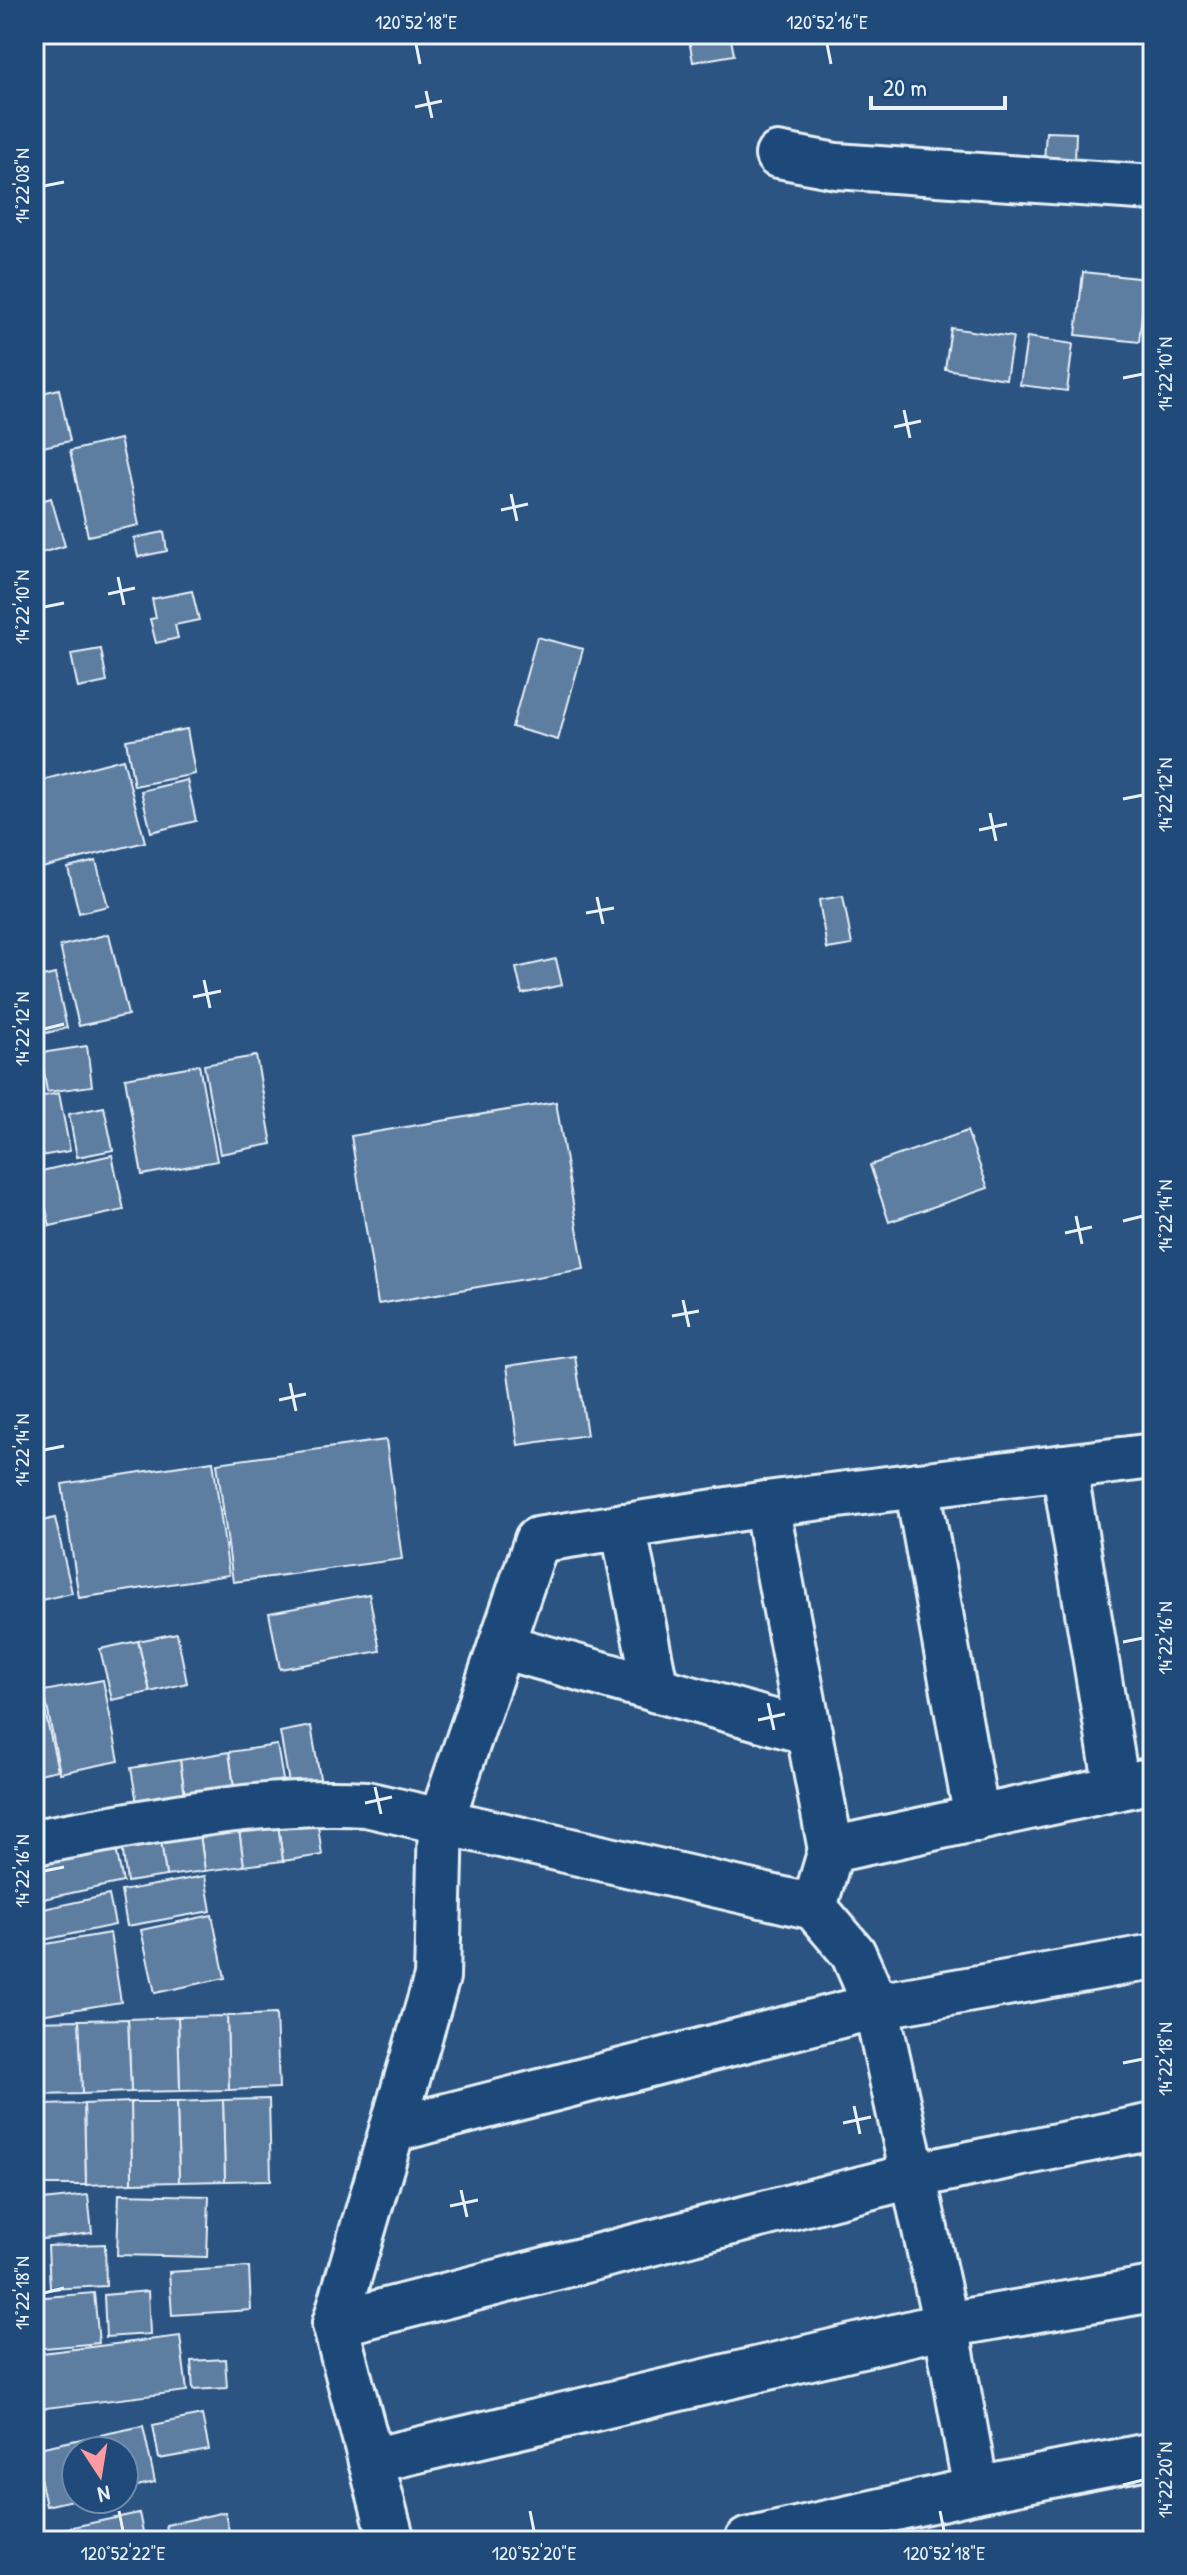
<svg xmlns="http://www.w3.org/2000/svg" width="1187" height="2575" font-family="'Patrick Hand',sans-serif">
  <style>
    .building { fill: #5d7da1; stroke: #e8f1f8; stroke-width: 2 }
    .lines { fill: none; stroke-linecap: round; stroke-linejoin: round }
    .street-casing { stroke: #e8f1f8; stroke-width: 50 }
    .street { stroke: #1f4a7a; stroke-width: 44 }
    .ticks { fill: none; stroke: #e8f1f8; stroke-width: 3 }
    .neatline { fill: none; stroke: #e8f1f8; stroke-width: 3 }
    .ticks-label { font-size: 20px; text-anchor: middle; fill: #e8f1f8 }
  </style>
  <rect width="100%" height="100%" fill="#2b5482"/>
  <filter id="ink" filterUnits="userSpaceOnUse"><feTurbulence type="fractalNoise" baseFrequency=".0125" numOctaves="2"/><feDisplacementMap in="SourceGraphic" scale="16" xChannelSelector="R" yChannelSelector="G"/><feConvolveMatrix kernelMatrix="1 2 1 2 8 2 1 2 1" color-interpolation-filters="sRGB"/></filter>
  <g filter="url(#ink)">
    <g class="building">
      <polygon points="688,34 730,34 734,55 693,62"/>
      <polygon points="1046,132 1076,133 1075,162 1044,161"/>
      <polygon points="1083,272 1146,279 1139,342 1076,335"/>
      <polygon points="951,328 1013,337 1006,379 945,369"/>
      <polygon points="1027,337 1073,344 1067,391 1020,385"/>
      <polygon points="59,389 70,441 34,449 34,395"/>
      <polygon points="120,439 139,525 88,536 70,451"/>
      <polygon points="51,498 65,546 34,555 34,503"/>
      <polygon points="164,532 167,551 138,557 134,538"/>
      <polygon points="192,591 199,620 175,625 178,638 156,643 150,619 156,618 152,599"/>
      <polygon points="537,637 583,649 558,740 512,727"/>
      <polygon points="101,649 107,682 78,688 71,654"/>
      <polygon points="187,729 195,774 134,786 126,740"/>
      <polygon points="123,759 145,842 34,870 34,782"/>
      <polygon points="187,780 196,821 151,832 141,791"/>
      <polygon points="96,861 108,906 79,913 68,868"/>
      <polygon points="843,896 852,945 827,949 819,900"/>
      <polygon points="109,934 128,1015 79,1026 60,946"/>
      <polygon points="556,959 562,985 522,994 516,968"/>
      <polygon points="55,974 67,1028 34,1036 34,979"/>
      <polygon points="87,1046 92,1086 47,1092 41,1053"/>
      <polygon points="256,1056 272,1144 220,1154 204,1065"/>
      <polygon points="199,1065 217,1161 142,1175 125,1078"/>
      <polygon points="59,1093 70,1151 34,1157 34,1098"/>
      <polygon points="556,1102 584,1269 378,1304 351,1136"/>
      <polygon points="104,1107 113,1150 77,1157 69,1114"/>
      <polygon points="967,1131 988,1188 889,1222 870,1165"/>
      <polygon points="112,1155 124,1210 50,1226 37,1172"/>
      <polygon points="575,1356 587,1435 518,1445 507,1366"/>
      <polygon points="386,1440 402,1559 233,1582 217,1463"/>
      <polygon points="213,1461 229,1575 79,1598 62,1484"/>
      <polygon points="55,1518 72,1593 37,1601 34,1523"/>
      <polygon points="369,1594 380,1651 280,1669 269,1613"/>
      <polygon points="177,1633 187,1683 150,1692 138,1641"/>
      <polygon points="138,1641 150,1692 112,1700 100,1649"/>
      <polygon points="103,1680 119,1761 60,1773 44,1691"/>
      <polygon points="40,1689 58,1770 34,1775 34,1690"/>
      <polygon points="311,1726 321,1784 290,1789 280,1732"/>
      <polygon points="277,1745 283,1780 234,1788 229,1752"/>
      <polygon points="229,1752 234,1788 185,1796 180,1760"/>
      <polygon points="180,1760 185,1796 137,1803 131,1768"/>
      <polygon points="315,1804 322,1855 283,1861 276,1810"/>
      <polygon points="276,1810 283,1861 244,1866 237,1815"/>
      <polygon points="237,1815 244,1866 205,1871 198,1820"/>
      <polygon points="198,1820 205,1871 166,1876 159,1826"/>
      <polygon points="159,1826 166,1876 127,1882 120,1831"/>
      <polygon points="112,1829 123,1882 34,1901 34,1847"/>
      <polygon points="205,1876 211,1911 127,1926 121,1891"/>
      <polygon points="109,1895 115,1925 34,1942 34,1911"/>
      <polygon points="212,1915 225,1978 155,1993 141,1930"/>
      <polygon points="110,1933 121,2002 34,2016 34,1946"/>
      <polygon points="276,2014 279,2088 229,2090 227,2016"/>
      <polygon points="227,2016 229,2090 180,2091 178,2017"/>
      <polygon points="178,2017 180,2091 131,2092 128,2019"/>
      <polygon points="128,2019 131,2092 82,2094 79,2020"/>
      <polygon points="79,2020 82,2094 34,2095 34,2021"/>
      <polygon points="269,2099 271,2180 225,2181 223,2100"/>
      <polygon points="223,2100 225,2181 179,2182 177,2102"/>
      <polygon points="131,2102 177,2102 179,2182 132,2183"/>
      <polygon points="131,2102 132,2183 86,2185 84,2104"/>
      <polygon points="84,2104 86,2185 40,2185 38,2105"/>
      <polygon points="119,2194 209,2196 207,2257 117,2255"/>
      <polygon points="88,2195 92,2233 34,2240 34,2201"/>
      <polygon points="105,2244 106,2286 50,2289 48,2246"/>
      <polygon points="249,2267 251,2310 172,2315 169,2272"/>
      <polygon points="148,2291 150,2334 106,2337 104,2295"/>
      <polygon points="94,2293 99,2343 34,2349 34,2298"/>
      <polygon points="180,2336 187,2391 38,2409 34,2354"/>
      <polygon points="225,2359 227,2388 193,2390 191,2361"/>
      <polygon points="202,2415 209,2450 159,2459 153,2425"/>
      <polygon points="143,2426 155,2482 124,2489 124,2451 76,2451 77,2499 46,2506 34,2449"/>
      <polygon points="225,2512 231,2541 169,2541 166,2525"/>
      <polygon points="139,2513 145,2541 65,2541 63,2529"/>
    </g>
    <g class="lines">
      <g class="street-casing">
        <g id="street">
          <polyline points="778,155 836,166 1153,188"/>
          <polyline points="1064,1467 1117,1788"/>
          <polyline points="917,1485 977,1819"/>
          <polyline points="766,1504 831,1850"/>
          <polyline points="623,1526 656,1690"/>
          <polyline points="501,1646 809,1732"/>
          <path d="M34 1842C142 1823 256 1798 366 1804L814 1907 853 1953 876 2006 946 2325 976 2490 1153 2455"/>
          <polyline points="814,1907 831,1850 1153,1780"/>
          <polyline points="392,2130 876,2006 1153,1957"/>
          <polyline points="335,2324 912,2176 1153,2126"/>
          <polyline points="371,2461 946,2325 1153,2289"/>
          <polyline points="392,2541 335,2324 437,1977 441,1821 537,1540 766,1504 1153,1456"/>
          <polyline points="747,2541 976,2490"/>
        </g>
      </g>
      <use href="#street" class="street"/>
    </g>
  </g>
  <path class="ticks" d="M416 44 420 64M827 44 831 64M426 91 432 118M415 107 442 101M44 186 64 182M1123 378 1143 374M904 410 910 438M894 427 921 421M511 494 517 521M501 510 528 504M118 577 124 605M108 594 135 588M44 607 64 603M1123 799 1143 795M990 813 996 841M979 830 1007 824M597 897 603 924M586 913 614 908M204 980 210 1008M193 997 221 991M44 1029 64 1024M1076 1216 1082 1244M1123 1221 1143 1216M1065 1233 1092 1227M683 1300 689 1327M672 1316 699 1311M290 1383 296 1411M279 1400 306 1394M44 1450 64 1446M1123 1642 1143 1638M768 1703 774 1730M758 1720 785 1714M375 1787 381 1814M365 1803 392 1797M44 1871 64 1867M1123 2063 1143 2059M854 2106 860 2134M843 2123 871 2117M461 2190 467 2217M450 2206 478 2200M44 2293 64 2288M1123 2485 1143 2480M119 2511 123 2531M530 2511 534 2531M940 2511 944 2531"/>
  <rect width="1187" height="2575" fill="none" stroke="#1f4a7a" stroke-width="88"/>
  <g transform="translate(100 2475) rotate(168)"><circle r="38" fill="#1f4a7a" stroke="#6f8dac" stroke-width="2"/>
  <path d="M0-6L14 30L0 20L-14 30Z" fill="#ff9aa2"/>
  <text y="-12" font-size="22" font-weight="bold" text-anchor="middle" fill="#e8f1f8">N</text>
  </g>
  <path d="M871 96v12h134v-12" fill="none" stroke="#e8f1f8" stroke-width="4"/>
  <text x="883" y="96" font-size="24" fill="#e8f1f8" stroke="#1f4a7a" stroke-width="6" paint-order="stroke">20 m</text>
  <rect x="44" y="44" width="1099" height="2487" class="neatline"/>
  <g class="ticks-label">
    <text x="416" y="29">120°52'18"E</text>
    <text x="827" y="29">120°52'16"E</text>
    <text transform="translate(22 186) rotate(-90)" y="7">14°22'08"N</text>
    <text transform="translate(1165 374) rotate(-90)" y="7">14°22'10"N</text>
    <text transform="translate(22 607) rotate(-90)" y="7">14°22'10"N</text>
    <text transform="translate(1165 795) rotate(-90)" y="7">14°22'12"N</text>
    <text transform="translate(22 1029) rotate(-90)" y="7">14°22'12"N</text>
    <text transform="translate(1165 1216) rotate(-90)" y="7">14°22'14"N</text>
    <text transform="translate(22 1450) rotate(-90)" y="7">14°22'14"N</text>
    <text transform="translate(1165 1638) rotate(-90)" y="7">14°22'16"N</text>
    <text transform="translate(22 1871) rotate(-90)" y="7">14°22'16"N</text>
    <text transform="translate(1165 2059) rotate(-90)" y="7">14°22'18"N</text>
    <text transform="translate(22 2293) rotate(-90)" y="7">14°22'18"N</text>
    <text transform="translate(1165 2480) rotate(-90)" y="7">14°22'20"N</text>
    <text x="123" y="2560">120°52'22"E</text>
    <text x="534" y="2560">120°52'20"E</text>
    <text x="944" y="2560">120°52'18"E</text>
  </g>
</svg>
